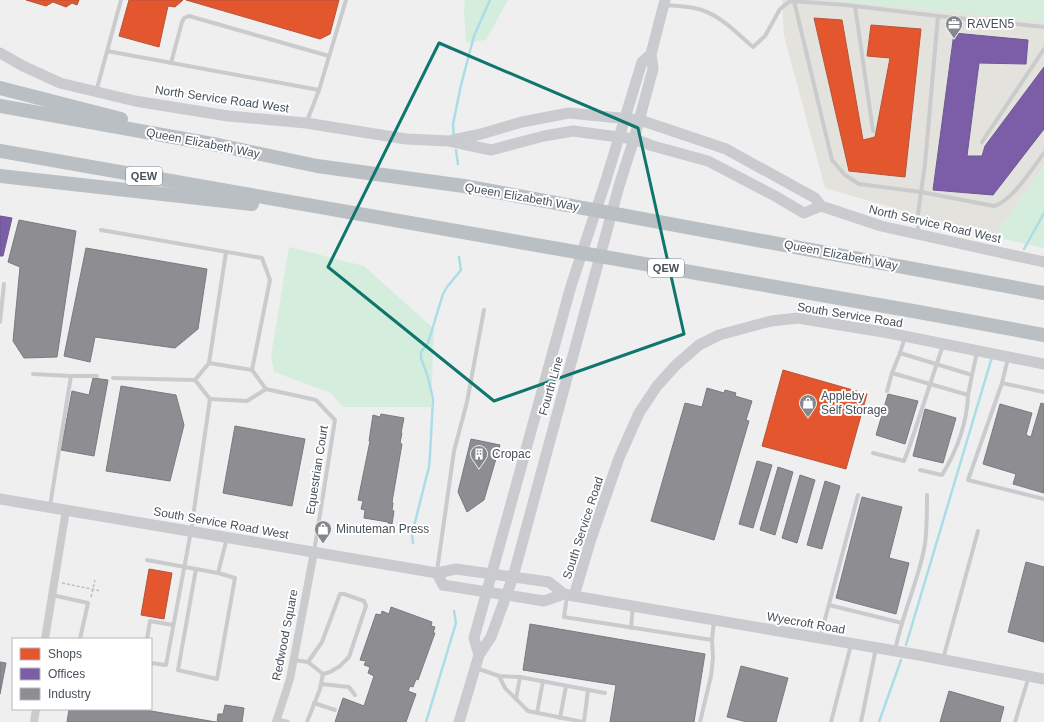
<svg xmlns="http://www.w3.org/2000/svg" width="1044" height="722" font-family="Arial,sans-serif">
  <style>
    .commercial { fill: #e4e2dc }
    .green { fill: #d4eddd }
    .shops { fill: #e4572e; stroke: #b5553b }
    .offices { fill: #7b5ea7; stroke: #6b5a90 }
    .industry { fill: #8d8d92; stroke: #787b81 }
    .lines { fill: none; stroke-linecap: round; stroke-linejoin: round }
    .stream { stroke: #abdde9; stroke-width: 2.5 }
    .path { stroke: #b7c2bf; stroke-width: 1.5; stroke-dasharray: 3 2; stroke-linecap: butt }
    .lane { stroke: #c9cbcd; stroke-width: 4 }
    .street { stroke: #c9cbcd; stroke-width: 8 }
    .secondary { stroke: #cacbce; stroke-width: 11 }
    .highway { stroke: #babfc4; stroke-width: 14 }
    .marked { fill: none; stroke: #0f766e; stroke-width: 3; stroke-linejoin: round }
    .labels { text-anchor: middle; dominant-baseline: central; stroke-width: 4; stroke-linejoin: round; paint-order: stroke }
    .shield { fill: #fff; stroke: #7e858c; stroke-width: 1 }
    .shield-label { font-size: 11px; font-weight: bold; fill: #47515a }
    .poi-label { font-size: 12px; fill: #47515a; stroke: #fff; text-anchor: start }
    .street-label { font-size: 12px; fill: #47515a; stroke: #fff }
  </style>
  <rect width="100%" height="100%" fill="#efefef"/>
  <polygon class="commercial" points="782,0 834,0 1044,21 1044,166 994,237 825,188 784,36"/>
  <g class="green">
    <polygon points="465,0 508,0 486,40 466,43 464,11"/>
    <polygon points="834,0 1044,0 1044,21"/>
    <polygon points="1044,166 1044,248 994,237"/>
    <polygon points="289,247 364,266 434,329 431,407 343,407 331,393 274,372 271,356"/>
  </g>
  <g class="shops">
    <polygon points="26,0 79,0 77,5 72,3 66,7 53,2 46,6"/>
    <polygon points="129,0 183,0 175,7 168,6 159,47 119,36"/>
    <polygon points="186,0 339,0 330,34 320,39"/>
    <polygon points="814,18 842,20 863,140 875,137 890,58 867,56 871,25 921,29 905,177 849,171"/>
    <polygon points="783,370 867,394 846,469 762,446"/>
    <polygon points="149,569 172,573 164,619 141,615"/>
  </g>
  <g class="offices">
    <polygon points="954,33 1028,40 1026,64 979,63 967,156 982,156 985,146 1044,67 1044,129 993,195 933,190"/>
    <polygon points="0,216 12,218 3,256 0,256"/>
  </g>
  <g class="industry">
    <polygon points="19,220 76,231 57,357 24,358 13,341 20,267 8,262"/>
    <polygon points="86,248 207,269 198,329 175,348 95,337 90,362 64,356"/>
    <polygon points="93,378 108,380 94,456 61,450 72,391 89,395"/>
    <polygon points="121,386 176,395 184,425 170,481 106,471"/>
    <polygon points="707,388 724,393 725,390 736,393 735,396 752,401 746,420 749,421 714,540 651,521 685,403 702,407"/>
    <polygon points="888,394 918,401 905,444 876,435"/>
    <polygon points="1041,403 1044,404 1044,493 1013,484 1016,474 983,464 1000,404 1032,413 1026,435 1031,437"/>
    <polygon points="925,409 956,418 943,463 913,456"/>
    <polygon points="381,414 404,418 401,433 402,433 400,443 402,444 392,502 393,503 392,510 394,511 392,524 388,523 388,522 364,518 365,510 361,509 363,501 358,500 370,441 369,441 373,415 380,417"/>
    <polygon points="235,426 305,439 292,506 223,493"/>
    <polygon points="471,439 500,445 484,500 467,512 458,492"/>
    <polygon points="757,461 772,465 753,528 739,524"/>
    <polygon points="778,467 793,472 775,535 760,530"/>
    <polygon points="800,475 815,480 797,543 782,538"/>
    <polygon points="825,481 840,486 822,549 807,545"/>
    <polygon points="862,497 902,507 889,558 909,563 896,614 836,598"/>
    <polygon points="1026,562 1044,567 1044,642 1008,632"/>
    <polygon points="391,607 432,622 431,626 435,627 433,633 435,633 418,680 416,679 413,687 410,686 408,691 416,694 406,722 335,722 343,698 364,706 374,676 368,673 370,667 364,665 366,661 360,660 376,614 381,615 382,611 389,614"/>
    <polygon points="530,624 705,654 694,722 610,722 616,685 523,670"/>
    <polygon points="0,662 6,663 0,694"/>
    <polygon points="741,666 788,678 776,722 747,722 727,717"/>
    <polygon points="949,691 1004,707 1000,722 940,722"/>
    <polygon points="225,705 244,708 242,722 217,722 218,714 223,714"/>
    <polygon points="69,709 139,709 216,722 67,722"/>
  </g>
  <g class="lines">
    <g class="stream">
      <polyline points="454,137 453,124 461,85 474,36 490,0"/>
      <polyline points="456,150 458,164"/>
      <polyline points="1024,249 1044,213"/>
      <polyline points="413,543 412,534 429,467 430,455 433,399 428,377 421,358 421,352 428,343 443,294 447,287 461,270 459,257"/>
      <polyline points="906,645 992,357"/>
      <polyline points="426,722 456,623 454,611"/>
      <polyline points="879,722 901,660"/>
    </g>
    <g class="path">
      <polyline points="62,583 101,591"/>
      <polyline points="91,597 95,580"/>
    </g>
    <g class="lane">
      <path d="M794 1 832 160 845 175 859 184 921 192 994 206C1012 201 1032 169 1044 153"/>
      <path d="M664 5C677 6 690 6 702 10 722 17 738 34 753 47L765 36 780 9 790 1 846 5 938 16 925 164 917 221 919 234"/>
      <polyline points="855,6 873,131"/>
      <polyline points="938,16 1044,27"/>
      <polyline points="107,51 319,90"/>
      <polyline points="171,63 182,22 184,18 189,16 329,56"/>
      <polyline points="96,92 121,0"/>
      <polyline points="307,121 319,90 346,0"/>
      <polyline points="982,142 1044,49"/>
      <polyline points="101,230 262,258 270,280 252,370"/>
      <polyline points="0,322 4,284"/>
      <polyline points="905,337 900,353 972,375 977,352"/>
      <polyline points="1008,358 1002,383 968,480 1044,499"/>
      <polyline points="209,363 252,370 266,389"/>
      <polyline points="892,373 968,395 972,375"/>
      <polyline points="33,374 71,376 97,376"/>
      <polyline points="113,378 195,380"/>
      <polyline points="1002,383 1044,392"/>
      <polyline points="266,389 316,400 335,420 314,552"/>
      <polyline points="887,391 892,373 900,353"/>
      <polyline points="210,399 247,401 266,389"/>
      <polyline points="873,453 904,461 909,448 943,345"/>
      <path d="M920 470 942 475C956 452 967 423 968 395"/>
      <polyline points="50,506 71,376"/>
      <polyline points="147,560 196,569"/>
      <polyline points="437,571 454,451 467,402 484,310"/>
      <polyline points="218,573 196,569 178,670 217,679 235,578 218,573 227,538"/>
      <polyline points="52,595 88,603 80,639"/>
      <polyline points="567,596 564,617 712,640"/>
      <polyline points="829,605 902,623"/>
      <polyline points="631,628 633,606"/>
      <polyline points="820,638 858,495"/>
      <polyline points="147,639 150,621 173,625"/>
      <path d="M895 651C902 614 919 580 925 544 927 528 927 511 927 495"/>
      <polyline points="943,659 978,531"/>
      <polyline points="294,660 308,662 323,674 330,672 340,666 349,657 366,606 364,601 344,594 340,594 322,642 308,662"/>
      <polyline points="151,663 166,665 191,531 210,399 195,380 209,363 226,252"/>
      <polyline points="476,668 499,676 520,677 605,693"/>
      <polyline points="499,676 505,688 528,711 583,722"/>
      <polyline points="321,684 349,687 355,695"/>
      <polyline points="516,699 520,677"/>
      <polyline points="314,703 335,710"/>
      <polyline points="537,713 543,681"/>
      <polyline points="560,718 566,686"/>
      <polyline points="277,719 288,722"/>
      <polyline points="307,722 320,689 323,674"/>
      <polyline points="584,722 588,690"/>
      <polyline points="700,722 711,676 713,658 712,640 714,620"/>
      <polyline points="831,722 851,645"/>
      <polyline points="861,722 876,648"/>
      <polyline points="1015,722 1029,676"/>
    </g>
    <g class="street">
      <polyline points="45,639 66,510"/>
      <polyline points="34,722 36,709"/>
      <polyline points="276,722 290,679 314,552"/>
    </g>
    <g class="secondary">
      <polyline points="0,53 23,66 60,83 135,101 228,116 306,123 406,139 449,141 491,150 544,136 573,131 634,139 653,146 708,161 775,196 804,213 821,206"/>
      <polyline points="453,140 481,134 522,122 569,113 640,120 726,149 815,198 821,206 881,226 1044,262"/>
      <polyline points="0,499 437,573 456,569 549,582 564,594 574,596 919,655 1044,679"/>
      <polyline points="437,573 443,585 544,601 564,594"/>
      <polyline points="574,596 590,542 619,458 639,413 657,386 676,365 699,345 719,335 771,321 798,318 889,333 1044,364"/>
      <polyline points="479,655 474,638 571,286 606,180 642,62 651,54"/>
      <polyline points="459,722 479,655 491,637 513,577 619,186 634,139 653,69 651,54 665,0"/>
    </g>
    <g class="highway">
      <polyline points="0,88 121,119"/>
      <polyline points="0,106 218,145 317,166 464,186 1044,293"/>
      <polyline points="0,151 913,311 1044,335"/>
      <polyline points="0,176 252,204"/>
    </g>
  </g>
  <path class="marked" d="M439 43 638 128 684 334 494 401 328 267Z"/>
  <defs>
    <g id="office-pin" transform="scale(0.9)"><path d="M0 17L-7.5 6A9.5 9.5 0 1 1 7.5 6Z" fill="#82888e" stroke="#fff"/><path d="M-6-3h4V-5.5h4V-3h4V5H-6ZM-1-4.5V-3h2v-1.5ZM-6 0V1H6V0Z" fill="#fff"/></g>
    <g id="shop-pin" transform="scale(0.9)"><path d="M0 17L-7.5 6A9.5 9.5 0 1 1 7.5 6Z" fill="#82888e" stroke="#fff"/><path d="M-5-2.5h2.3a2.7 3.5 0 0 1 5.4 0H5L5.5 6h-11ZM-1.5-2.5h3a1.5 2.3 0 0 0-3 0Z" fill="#fff"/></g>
    <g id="building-pin" transform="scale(0.9)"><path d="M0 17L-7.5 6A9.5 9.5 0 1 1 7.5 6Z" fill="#82888e" stroke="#fff"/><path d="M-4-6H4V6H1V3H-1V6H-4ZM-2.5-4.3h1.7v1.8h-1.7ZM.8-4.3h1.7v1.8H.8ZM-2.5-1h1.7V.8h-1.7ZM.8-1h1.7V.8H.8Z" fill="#fff"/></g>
  </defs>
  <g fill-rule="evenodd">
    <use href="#office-pin" x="954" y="24"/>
    <use href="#shop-pin" x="808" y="403"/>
    <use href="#building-pin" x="479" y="454"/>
    <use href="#shop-pin" x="323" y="529"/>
  </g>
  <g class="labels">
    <g class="shield">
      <rect x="126" y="167" width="36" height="18" rx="3"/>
      <rect x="648" y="259" width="36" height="18" rx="3"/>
    </g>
    <g class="shield-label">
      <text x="144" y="176">QEW</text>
      <text x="666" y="268">QEW</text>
    </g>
    <g class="poi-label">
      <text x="967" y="24">RAVEN5</text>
      <text x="821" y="396">Appleby<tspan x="821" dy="14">Self Storage</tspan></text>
      <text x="492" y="454">Cropac</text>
      <text x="336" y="529">Minuteman Press</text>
    </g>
    <g class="street-label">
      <text transform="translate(222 99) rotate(8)">North Service Road West</text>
      <text transform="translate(203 143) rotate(11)">Queen Elizabeth Way</text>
      <text transform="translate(522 197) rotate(10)">Queen Elizabeth Way</text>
      <text transform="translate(935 224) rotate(13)">North Service Road West</text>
      <text transform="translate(841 255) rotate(11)">Queen Elizabeth Way</text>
      <text transform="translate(850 315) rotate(9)">South Service Road</text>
      <text transform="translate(551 386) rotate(-74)">Fourth Line</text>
      <text transform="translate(317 470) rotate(-81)">Equestrian Court</text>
      <text transform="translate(221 523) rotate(10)">South Service Road West</text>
      <text transform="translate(583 528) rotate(-72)">South Service Road</text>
      <text transform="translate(806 623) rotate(10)">Wyecroft Road</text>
      <text transform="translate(285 635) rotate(-79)">Redwood Square</text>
    </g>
  </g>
  <rect x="12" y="638" width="140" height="72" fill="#ffffff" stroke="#b5b9bd"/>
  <rect x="20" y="648" width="20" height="12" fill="#e4572e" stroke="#b5b9bd"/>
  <text x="48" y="658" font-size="12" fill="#47515a">Shops</text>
  <rect x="20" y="668" width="20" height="12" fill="#7b5ea7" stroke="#b5b9bd"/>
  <text x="48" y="678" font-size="12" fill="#47515a">Offices</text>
  <rect x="20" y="688" width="20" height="12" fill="#8d8d92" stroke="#b5b9bd"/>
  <text x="48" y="698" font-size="12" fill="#47515a">Industry</text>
</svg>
